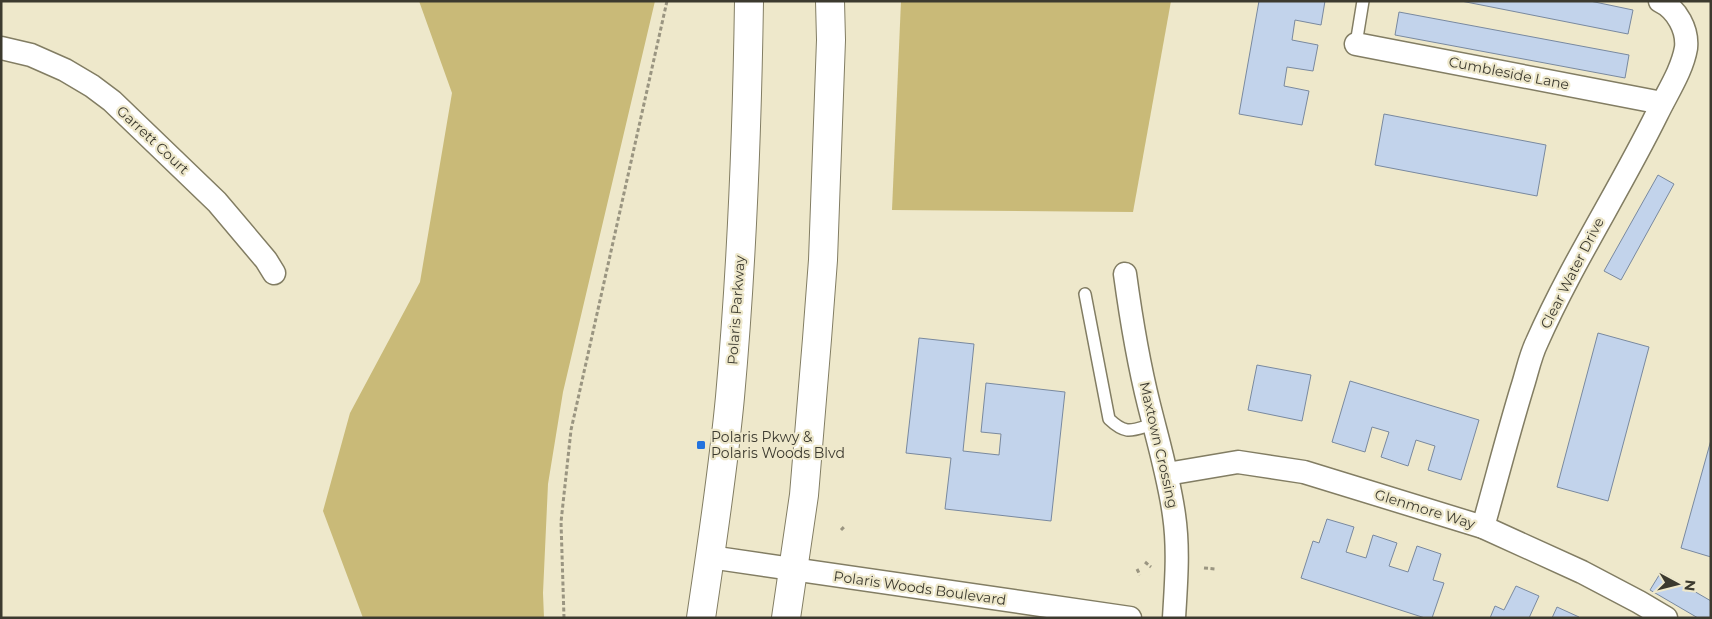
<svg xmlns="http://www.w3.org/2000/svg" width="1712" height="619" font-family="Montserrat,sans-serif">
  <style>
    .forest { fill: #c9ba78 }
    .building { fill: #c2d3eb; stroke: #79899f }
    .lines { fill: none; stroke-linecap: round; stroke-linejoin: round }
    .lane-casing { stroke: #827d63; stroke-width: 14 }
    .street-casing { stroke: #827d63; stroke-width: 25 }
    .primary-casing { stroke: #827d63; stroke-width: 30 }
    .path { stroke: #9a9581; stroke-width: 3; stroke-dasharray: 4 2.5; stroke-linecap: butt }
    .lane { stroke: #fff; stroke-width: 11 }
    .street { stroke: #fff; stroke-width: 22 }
    .primary { stroke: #fff; stroke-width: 28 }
    .poi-dot { fill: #2373de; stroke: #eee8cb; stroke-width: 2 }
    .labels { text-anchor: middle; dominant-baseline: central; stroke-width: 4.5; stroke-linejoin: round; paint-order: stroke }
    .street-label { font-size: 14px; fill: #3c3a2f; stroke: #eee8cb }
    .poi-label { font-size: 14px; fill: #3c3a2f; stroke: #eee8cb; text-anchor: start }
  </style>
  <rect width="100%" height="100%" fill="#eee8cb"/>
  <g class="forest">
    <polygon points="419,1 655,1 563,392 548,484 543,593 544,618 363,618 323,511 350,413 420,282 452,93"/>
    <polygon points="901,1 1171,1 1133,212 892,210"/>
  </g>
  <g class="building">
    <polygon points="1259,1 1325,1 1321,25 1295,20 1292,40 1318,45 1313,71 1287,67 1284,86 1309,91 1302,125 1239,114"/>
    <polygon points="1461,1 1590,1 1633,10 1628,34"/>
    <polygon points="1399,12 1629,55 1625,78 1395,35"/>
    <polygon points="1384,114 1546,145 1537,196 1375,165"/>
    <polygon points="1658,175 1674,184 1621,280 1604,271"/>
    <polygon points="1598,333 1649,347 1608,501 1557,487"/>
    <polygon points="919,338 974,344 963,451 999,455 1001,434 981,432 986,383 1065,392 1051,521 945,509 951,458 906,453"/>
    <polygon points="1257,365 1311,375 1302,421 1248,410"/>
    <polygon points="1350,381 1479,420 1461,480 1428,470 1435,446 1416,440 1408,466 1381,457 1389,432 1372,427 1365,452 1332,442"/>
    <polygon points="1711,440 1711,557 1681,548"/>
    <polygon points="1327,519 1354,527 1346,552 1366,558 1373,535 1397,543 1389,566 1408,572 1417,546 1441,554 1433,580 1444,583 1432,618 1425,618 1301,578 1313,541 1319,543"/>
    <polygon points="1661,572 1711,601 1711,618 1698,618 1650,590"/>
    <polygon points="1516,586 1539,596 1529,618 1490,618 1495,606 1504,610"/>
    <polygon points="1557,607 1579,617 1578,618 1552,618"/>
  </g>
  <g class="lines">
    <g class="lane-casing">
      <g id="lane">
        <polyline points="1356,44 1363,1"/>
        <path d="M1085 294 1109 419C1127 436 1132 430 1154 424"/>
      </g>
    </g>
    <g class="street-casing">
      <g id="street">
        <polyline points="1356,44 1662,103"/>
        <polyline points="1,48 31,55 65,70 92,86 112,101 217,202 266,260 274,273"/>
        <path d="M1125 274C1131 318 1138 361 1149 405 1158 441 1169 478 1174 515 1179 549 1176 584 1174 618"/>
        <polyline points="1167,474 1238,462 1304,472 1483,527 1582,572 1639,602 1666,618"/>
        <path d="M1483 527C1496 481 1508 434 1522 388 1527 373 1530 356 1537 342 1572 263 1619 191 1657 114 1667 93 1682 71 1686 48 1688 30 1677 9 1660 1"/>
        <polyline points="710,557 1130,618"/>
      </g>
    </g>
    <g class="primary-casing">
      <g id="primary">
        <path d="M701 618C712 544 723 471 730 397 742 265 747 133 749 1"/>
        <polyline points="786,618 804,495 817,339 823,260 831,40 830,1"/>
      </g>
    </g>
    <g class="path">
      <polyline points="841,530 844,527"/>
      <polyline points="1145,562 1151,567"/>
      <polyline points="1204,568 1215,569"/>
      <polyline points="1137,569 1140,575"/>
      <polyline points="564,618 561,522 571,430 667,1"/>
    </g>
    <use href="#lane" class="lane"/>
    <use href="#street" class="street"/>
    <use href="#primary" class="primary"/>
  </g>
  <rect class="poi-dot" x="696" y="440" width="10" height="10" rx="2.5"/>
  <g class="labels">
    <g class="street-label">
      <text transform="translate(1509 73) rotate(11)">Cumbleside Lane</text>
      <text transform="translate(153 140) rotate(43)">Garrett Court</text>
      <text transform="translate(1572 273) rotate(-63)">Clear Water Drive</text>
      <text transform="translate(736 310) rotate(-86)">Polaris Parkway</text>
      <text transform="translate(1159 445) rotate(77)">Maxtown Crossing</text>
      <text transform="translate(1425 509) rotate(17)">Glenmore Way</text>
      <text transform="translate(920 588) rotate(8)">Polaris Woods Boulevard</text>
    </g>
    <g class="poi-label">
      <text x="711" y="437">Polaris Pkwy &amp;<tspan x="711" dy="16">Polaris Woods Blvd</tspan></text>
    </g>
  </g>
  <rect width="1712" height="619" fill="none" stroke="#3c3a2f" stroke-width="5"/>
  <g transform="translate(1677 584) rotate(97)" stroke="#eee8cb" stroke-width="4" paint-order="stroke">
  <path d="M0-4L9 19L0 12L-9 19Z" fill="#3c3a2f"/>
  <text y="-8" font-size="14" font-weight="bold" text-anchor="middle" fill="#3c3a2f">N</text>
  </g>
</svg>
